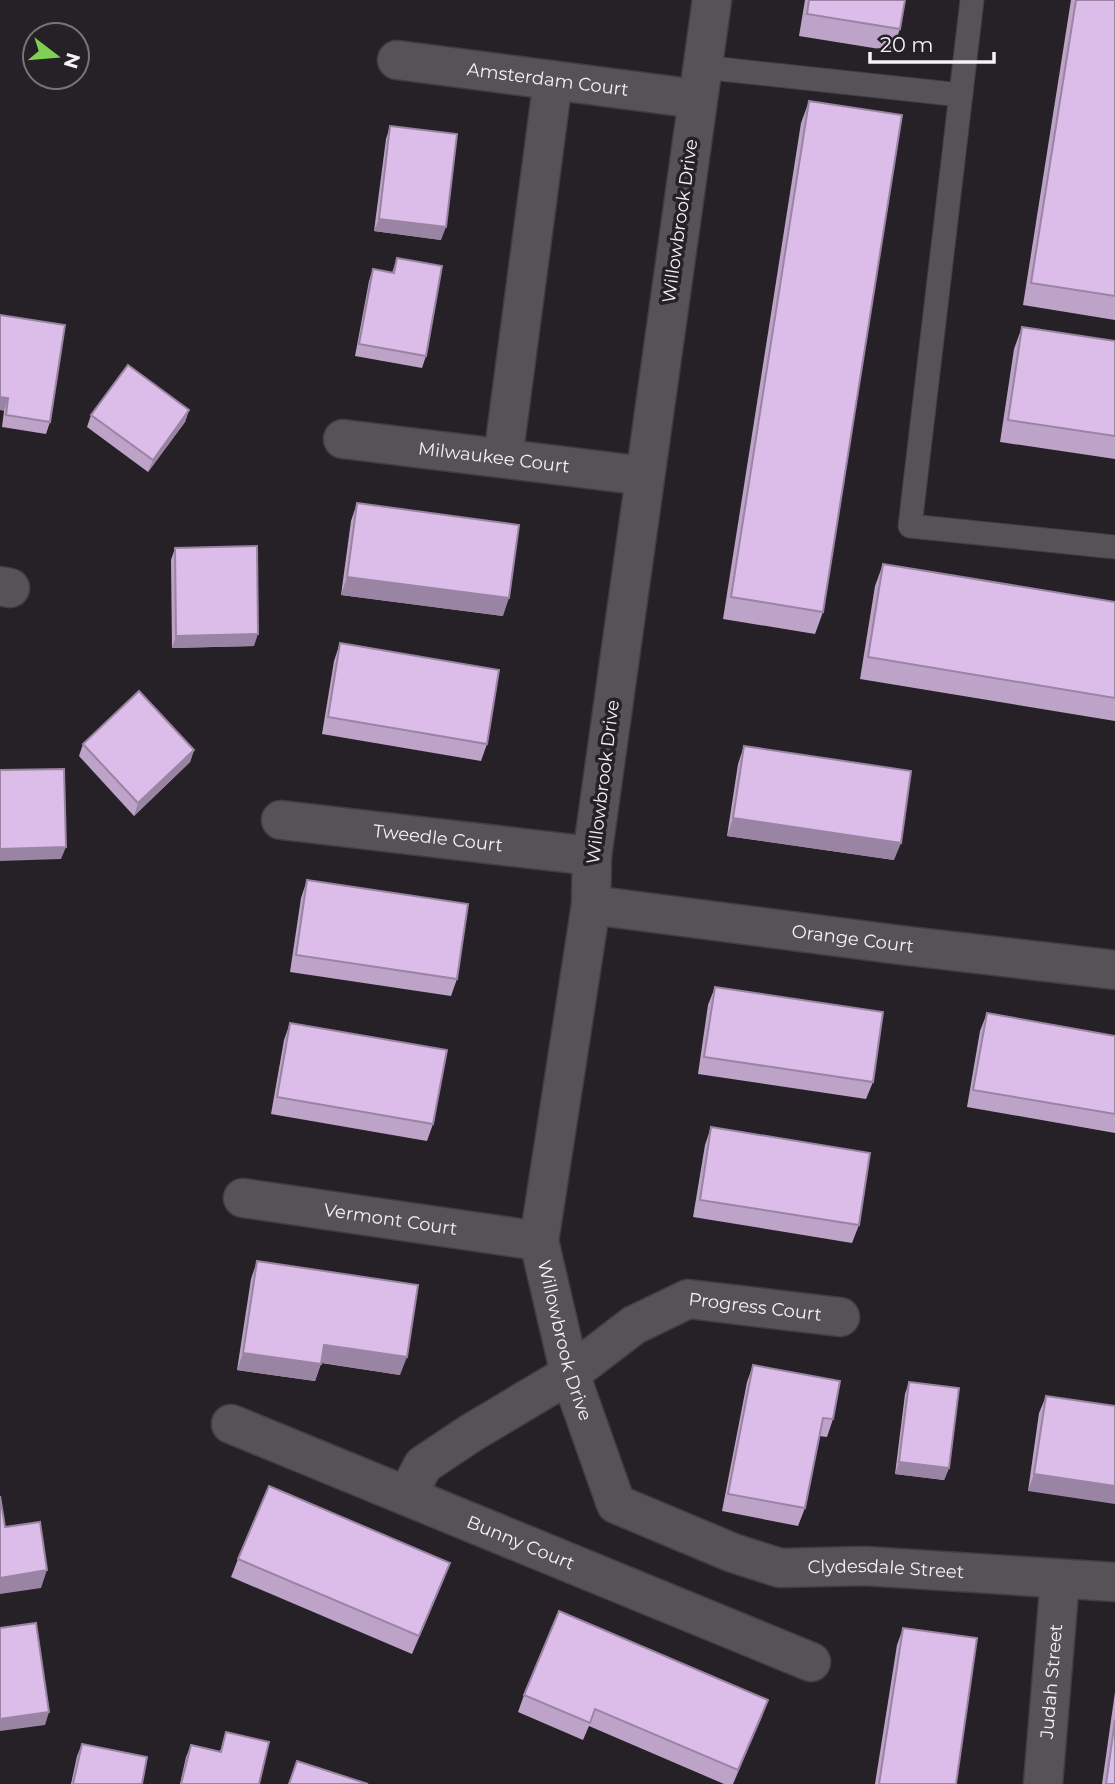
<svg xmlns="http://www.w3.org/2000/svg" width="1115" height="1784" font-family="Montserrat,sans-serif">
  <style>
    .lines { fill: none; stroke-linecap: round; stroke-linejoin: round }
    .lane-casing { stroke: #413e42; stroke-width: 25 }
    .street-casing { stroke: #413e42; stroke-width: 41 }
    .lane { stroke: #565257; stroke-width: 23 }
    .street { stroke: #565257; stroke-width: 38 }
    .wall { fill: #bda3c8 }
    .shaded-wall { fill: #9a84a3 }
    .building { fill: #dcbde9; stroke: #9a84a3; stroke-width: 2 }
    .labels { text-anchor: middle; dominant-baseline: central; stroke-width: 7; stroke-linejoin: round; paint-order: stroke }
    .street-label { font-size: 18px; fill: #f5f2f6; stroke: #252126 }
  </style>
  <rect width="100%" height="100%" fill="#252126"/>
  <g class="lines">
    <g class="lane-casing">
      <g id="lane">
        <polyline points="972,0 910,526 1115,547"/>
        <polyline points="702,67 961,95"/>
      </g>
    </g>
    <g class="street-casing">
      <g id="street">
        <path id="s1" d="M712 0 592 856 591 905 539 1241 570 1374 616 1504 733 1553 780 1568 865 1566 1115 1582"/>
        <path id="s2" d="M397 60 697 99"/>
        <path id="s3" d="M343 439 645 476"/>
        <polyline points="503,458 553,80"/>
        <polyline points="0,586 10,588"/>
        <path id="s4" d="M281 820 592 856"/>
        <path id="s5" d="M591 905 900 945 1115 970"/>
        <path id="s6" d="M243 1198 539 1241"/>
        <path id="s7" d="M231 1424 811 1662"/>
        <path id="s8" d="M407 1496 423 1465 471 1433 570 1374 634 1325 688 1299 840 1317"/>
        <path id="s9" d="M1043 1784 1060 1579"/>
      </g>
    </g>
    <use href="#lane" class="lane"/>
    <use href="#street" class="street"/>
  </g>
  <g class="wall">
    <polygon points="805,0 905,0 900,29 892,51 799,36"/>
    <polygon points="1071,0 1115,0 1115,320 1023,305"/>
    <polygon points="809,101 823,612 815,634 723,619 801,123"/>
    <polygon points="390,126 441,240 374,231 386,139"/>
    <polygon points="397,258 426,356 422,368 355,356 369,281 373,269 392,273"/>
    <polygon points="0,315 50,422 46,434 2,427 4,411"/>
    <polygon points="1022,327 1115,341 1115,459 1000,442 1014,349"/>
    <polygon points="189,410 185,422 148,472 87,427 91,415"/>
    <polygon points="357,503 503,616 341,595 351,521"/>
    <polygon points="175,548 254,646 172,648 171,560"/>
    <polygon points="883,564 1115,602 1115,721 860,679 875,586"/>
    <polygon points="340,643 487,744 481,761 322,734 334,661"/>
    <polygon points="83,744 194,750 190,762 134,816 79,756"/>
    <polygon points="744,746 894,860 727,836 738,764"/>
    <polygon points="307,880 457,979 451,996 290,972 301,898"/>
    <polygon points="715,987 873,1082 866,1099 698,1074 708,1005"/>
    <polygon points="987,1013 1115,1036 1115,1133 967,1107 980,1031"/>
    <polygon points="290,1023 433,1124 427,1141 271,1114 284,1040"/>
    <polygon points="711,1127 859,1225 852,1243 693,1217 705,1145"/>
    <polygon points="257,1261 400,1375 321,1363 315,1381 237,1370 251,1279"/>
    <polygon points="753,1365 833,1419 827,1437 819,1436 805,1508 798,1526 722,1511 747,1382"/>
    <polygon points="909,1382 949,1468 944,1480 895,1474 905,1394"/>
    <polygon points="1046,1396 1115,1406 1028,1491 1039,1413"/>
    <polygon points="238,1559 450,1563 412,1654 231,1577"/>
    <polygon points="903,1628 956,1784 875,1784 897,1645"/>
    <polygon points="1115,1692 1115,1784 1102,1784"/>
    <polygon points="524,1695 768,1700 733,1784 724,1784 589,1726 583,1740 518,1712"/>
    <polygon points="226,1732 259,1784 180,1784 186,1757 191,1745 220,1752"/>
    <polygon points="82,1744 142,1784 71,1784 77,1756"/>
  </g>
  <g class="shaded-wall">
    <polygon points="379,219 446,227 441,240 374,231"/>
    <polygon points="0,397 8,398 4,411 0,410"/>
    <polygon points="189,410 185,422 148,472 153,460"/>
    <polygon points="347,577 509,598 503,616 341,595"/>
    <polygon points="258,634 254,646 172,648 176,636"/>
    <polygon points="194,750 190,762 134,816 138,803"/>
    <polygon points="733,818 901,843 894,860 727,836"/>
    <polygon points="66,847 61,859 0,861 0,849"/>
    <polygon points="324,1345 407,1357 400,1375 317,1362"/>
    <polygon points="243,1353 321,1364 315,1381 237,1370"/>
    <polygon points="899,1462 949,1468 944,1480 895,1474"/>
    <polygon points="1034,1474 1115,1486 1115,1504 1028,1491"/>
    <polygon points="450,1563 443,1581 412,1654 419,1636"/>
    <polygon points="47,1570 41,1588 0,1594 0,1578"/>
    <polygon points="768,1700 762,1717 733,1784 738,1770"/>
    <polygon points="49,1712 45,1725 0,1731 0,1719"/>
  </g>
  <g class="building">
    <polygon points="809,0 905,0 900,29 807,14"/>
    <polygon points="1076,0 1115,0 1115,296 1031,283"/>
    <polygon points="809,101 902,115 823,612 731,597"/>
    <polygon points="390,126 457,134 446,227 379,219"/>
    <polygon points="397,258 442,266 426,356 359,344 373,269 394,273"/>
    <polygon points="0,315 65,325 50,422 6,415 8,398 0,397"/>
    <polygon points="1022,327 1115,341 1115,436 1008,420"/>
    <polygon points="128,365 189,410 153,460 91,415"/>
    <polygon points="357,503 519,525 509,598 347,577"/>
    <polygon points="257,546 258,634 176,636 175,548"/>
    <polygon points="883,564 1115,602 1115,698 868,657"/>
    <polygon points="340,643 499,670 487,744 328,717"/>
    <polygon points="139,691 194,750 138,803 83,744"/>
    <polygon points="744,746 911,771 901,843 733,818"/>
    <polygon points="64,769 66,847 0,849 0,770"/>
    <polygon points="307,880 468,904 457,979 296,955"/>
    <polygon points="715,987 883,1012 873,1082 704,1057"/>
    <polygon points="987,1013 1115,1036 1115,1114 973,1090"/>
    <polygon points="290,1023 447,1050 433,1124 277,1097"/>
    <polygon points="711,1127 870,1153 859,1225 700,1200"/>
    <polygon points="257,1261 418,1285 407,1357 324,1345 321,1364 243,1353"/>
    <polygon points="753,1365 840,1381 833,1419 823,1418 805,1508 728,1494"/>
    <polygon points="909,1382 959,1388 949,1468 899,1462"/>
    <polygon points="1046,1396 1115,1406 1115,1486 1034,1474"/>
    <polygon points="269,1486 450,1563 419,1636 238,1559"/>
    <polygon points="0,1496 5,1527 40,1522 47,1570 0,1578"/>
    <polygon points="559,1611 768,1700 738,1770 595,1709 590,1723 524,1695"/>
    <polygon points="36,1623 49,1712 0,1719 0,1628"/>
    <polygon points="903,1628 977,1638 956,1784 879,1784"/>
    <polygon points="1115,1720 1115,1784 1106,1784"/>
    <polygon points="226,1732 269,1742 259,1784 181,1784 191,1745 221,1752"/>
    <polygon points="82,1744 147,1757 142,1784 73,1784"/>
    <polygon points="297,1761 368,1784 289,1784"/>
  </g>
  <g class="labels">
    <g class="street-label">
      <text stroke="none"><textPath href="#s2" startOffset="152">Amsterdam Court</textPath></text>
      <text transform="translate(680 221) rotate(-82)">Willowbrook Drive</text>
      <text stroke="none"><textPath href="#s3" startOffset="152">Milwaukee Court</textPath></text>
      <text transform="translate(603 782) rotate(-83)">Willowbrook Drive</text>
      <text stroke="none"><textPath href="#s4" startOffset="158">Tweedle Court</textPath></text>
      <text stroke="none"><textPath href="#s5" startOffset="264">Orange Court</textPath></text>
      <text stroke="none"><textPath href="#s6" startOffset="149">Vermont Court</textPath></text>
      <text stroke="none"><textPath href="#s8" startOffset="416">Progress Court</textPath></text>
      <text stroke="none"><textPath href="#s1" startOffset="1356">Willowbrook Drive</textPath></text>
      <text stroke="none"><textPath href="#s7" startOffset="313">Bunny Court</textPath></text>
      <text stroke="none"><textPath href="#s1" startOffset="1810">Clydesdale Street</textPath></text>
      <text stroke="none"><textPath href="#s9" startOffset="103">Judah Street</textPath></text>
    </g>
  </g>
  <g transform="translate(56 56) rotate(106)"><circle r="33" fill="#252126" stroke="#787579" stroke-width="2"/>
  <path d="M0-5L12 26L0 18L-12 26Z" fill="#80d051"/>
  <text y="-10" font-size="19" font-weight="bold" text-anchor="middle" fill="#f5f2f6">N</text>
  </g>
  <path d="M870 52v10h124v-10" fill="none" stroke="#f5f2f6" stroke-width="3.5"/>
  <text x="880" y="52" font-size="21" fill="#f5f2f6" stroke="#252126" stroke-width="5" paint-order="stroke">20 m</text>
</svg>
